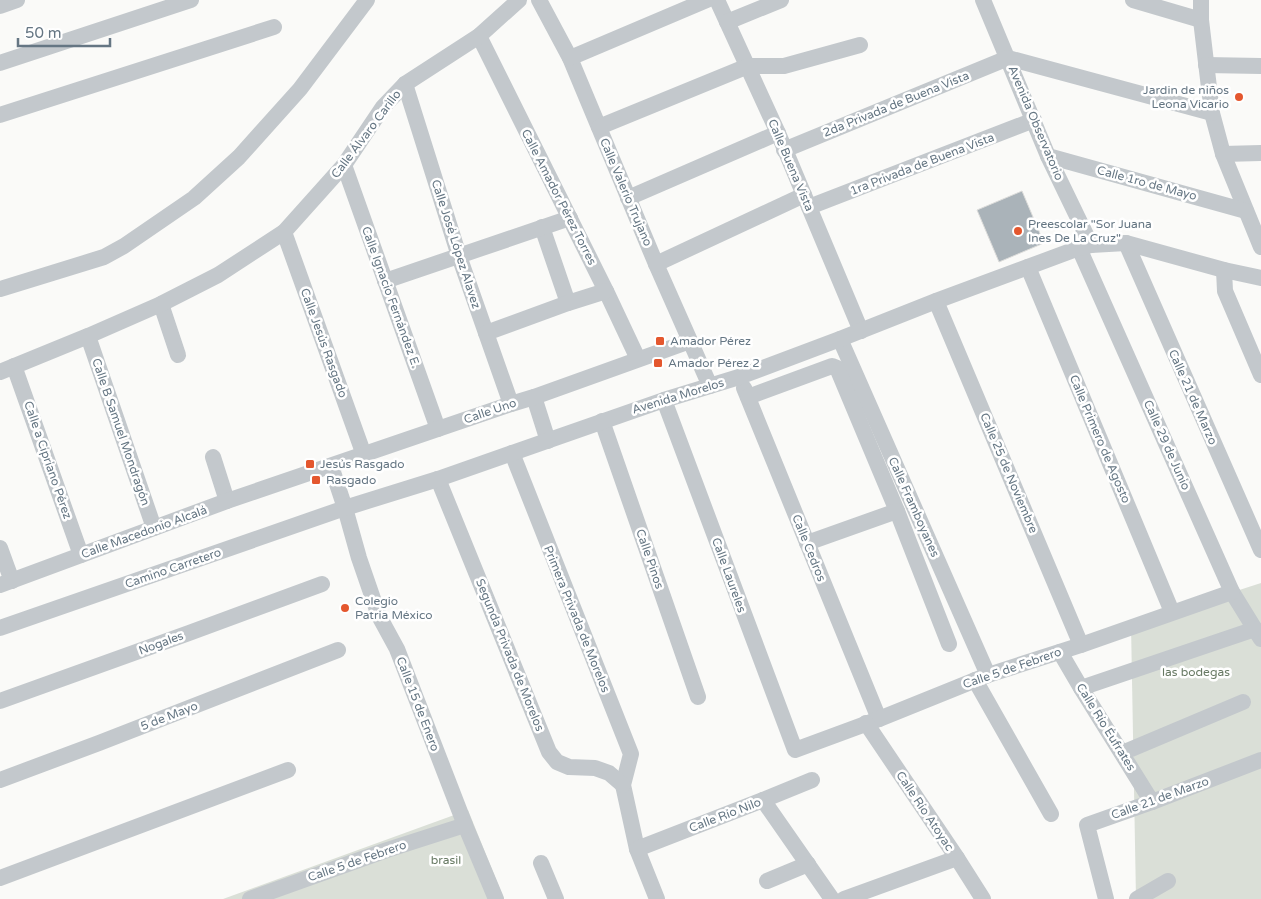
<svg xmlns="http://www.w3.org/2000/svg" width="1261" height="899" font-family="'Varela Round',sans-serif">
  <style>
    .green { fill: #dadfd7 }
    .building { fill: #aab3b9; stroke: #dcdcda }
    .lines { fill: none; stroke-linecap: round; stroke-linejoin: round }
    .minor { stroke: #c3c8cc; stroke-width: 16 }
    .poi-dot { fill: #e4572e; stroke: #fff; stroke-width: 2 }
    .labels { text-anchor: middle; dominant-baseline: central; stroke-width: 5; stroke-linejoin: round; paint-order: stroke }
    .poi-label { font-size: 12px; fill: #657683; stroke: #fff; text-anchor: start }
    .street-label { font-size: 12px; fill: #657683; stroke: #fff }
    .park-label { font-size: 12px; fill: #687a64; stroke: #fff }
  </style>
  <rect width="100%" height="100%" fill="#fafaf8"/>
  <g class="green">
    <polygon points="1261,583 1261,899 1136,899 1131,625"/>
    <polygon points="468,810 504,899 223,899"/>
  </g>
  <polygon class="building" points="1022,191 1044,243 999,262 977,210"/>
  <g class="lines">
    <g class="minor">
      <polyline points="539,0 570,58 656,264 710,386"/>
      <polyline points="717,0 778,133 861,331"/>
      <polyline points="983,0 1048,156 1091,245"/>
      <polyline points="1133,0 1201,20"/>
      <polyline points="1201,0 1201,20 1212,113 1223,154 1261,247"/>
      <polyline points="0,6 17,0"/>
      <polyline points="727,22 781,0"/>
      <polyline points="479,36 606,291 638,359"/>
      <polyline points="570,58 707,0"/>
      <polyline points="0,63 191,0"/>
      <polyline points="1206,65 1261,66"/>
      <polyline points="405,84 459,256 511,404"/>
      <polyline points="0,115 274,27"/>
      <polyline points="599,127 748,66 784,66 860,45"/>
      <polyline points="784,150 1008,58 1212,113"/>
      <polyline points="1223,154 1261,153"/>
      <polyline points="1048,156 1246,211"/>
      <polyline points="344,165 438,429"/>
      <polyline points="628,198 778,133"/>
      <polyline points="809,207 1034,120"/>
      <polyline points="542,227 568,303"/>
      <polyline points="284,232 364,455"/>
      <polyline points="1126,243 1261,550"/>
      <polyline points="1079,248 1232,592 1261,639"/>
      <polyline points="656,264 804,195"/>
      <polyline points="1028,267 1172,612"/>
      <polyline points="1224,270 1225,291 1261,375"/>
      <polyline points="385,281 570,218"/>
      <polyline points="0,289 104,257 124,246 194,198 239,157 300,89 367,0"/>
      <polyline points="936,301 1081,645"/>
      <polyline points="161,304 178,355"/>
      <polyline points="486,333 568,303 606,291"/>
      <polyline points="88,336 154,528"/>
      <polyline points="840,339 988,675"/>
      <polyline points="14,366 81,555"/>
      <polyline points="0,372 88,336 161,304 218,275 284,232 344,165 383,107 405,84 479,36 519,0"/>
      <polyline points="744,388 879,719"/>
      <polyline points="534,397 548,441"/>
      <polyline points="748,397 832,366 837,368 897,511 949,644"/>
      <polyline points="664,400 795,750 879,719 988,675 1081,645 1232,592"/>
      <polyline points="602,421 698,697"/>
      <polyline points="512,453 631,754 623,785 637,849 657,899"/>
      <polyline points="213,457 227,501"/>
      <polyline points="331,466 345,508 359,558 379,616 397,649 465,825 496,899"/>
      <polyline points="438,479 549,752 557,762 569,767 595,768 609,773 623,785"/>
      <polyline points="807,543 897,511"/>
      <polyline points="0,548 12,581"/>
      <polyline points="0,585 227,501 511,404 534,397 690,341"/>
      <polyline points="0,628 345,508 438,479 664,400 739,377 840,339 936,301 1079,248 1091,245 1126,243 1224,270 1261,278"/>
      <polyline points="1060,652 1081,688 1152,802"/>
      <polyline points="975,680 1051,814"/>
      <polyline points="1081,688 1255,629"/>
      <polyline points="0,701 189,633 322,584"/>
      <polyline points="866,723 957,858 983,899"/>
      <polyline points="1122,753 1243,702"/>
      <polyline points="0,780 99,743 338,650"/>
      <polyline points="763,800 832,899"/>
      <polyline points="637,849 763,800 812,780"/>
      <polyline points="541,863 556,899"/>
      <polyline points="0,878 288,770"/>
      <polyline points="767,881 808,864"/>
      <polyline points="250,899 387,850 465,825"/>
      <polyline points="844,899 957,858"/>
      <polyline points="1106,899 1087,825 1152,802 1261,760"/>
      <polyline points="1137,899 1168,881"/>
    </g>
  </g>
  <g class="poi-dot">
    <circle cx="1239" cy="97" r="5"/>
    <circle cx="1018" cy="231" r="5"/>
    <rect x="655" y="336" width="10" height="10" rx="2.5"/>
    <rect x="653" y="358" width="10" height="10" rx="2.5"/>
    <rect x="305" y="459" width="10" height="10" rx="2.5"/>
    <rect x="311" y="475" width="10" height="10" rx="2.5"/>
    <circle cx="345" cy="608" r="5"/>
  </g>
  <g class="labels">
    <g class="poi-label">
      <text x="1229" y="90" text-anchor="end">Jardin de niños<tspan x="1229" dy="14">Leona Vicario</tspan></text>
      <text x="1028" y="224">Preescolar "Sor Juana<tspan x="1028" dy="14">Ines De La Cruz"</tspan></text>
      <text x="670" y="341">Amador Pérez</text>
      <text x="668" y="363">Amador Pérez 2</text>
      <text x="320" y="464">Jesús Rasgado</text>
      <text x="326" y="480">Rasgado</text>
      <text x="355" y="601">Colegio<tspan x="355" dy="14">Patria México</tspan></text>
    </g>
    <g class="street-label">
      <text transform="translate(896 104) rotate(-22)">2da Privada de Buena Vista</text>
      <text transform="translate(1036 123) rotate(67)">Avenida Observatorio</text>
      <text transform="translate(366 134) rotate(-53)">Calle Álvaro Carillo</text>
      <text transform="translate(922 164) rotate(-21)">1ra Privada de Buena Vista</text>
      <text transform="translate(791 165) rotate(67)">Calle Buena Vista</text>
      <text transform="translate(1147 183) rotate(15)">Calle 1ro de Mayo</text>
      <text transform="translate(626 192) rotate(67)">Calle Valerio Trujano</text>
      <text transform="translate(559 197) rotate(63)">Calle Amador Pérez Torres</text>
      <text transform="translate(456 244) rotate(72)">Calle José López Alavez</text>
      <text transform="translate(391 297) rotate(70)">Calle Ignacio Fernández E.</text>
      <text transform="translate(324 343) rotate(70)">Calle Jesús Rasgado</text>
      <text transform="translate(678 396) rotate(-17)">Avenida Morelos</text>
      <text transform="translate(1193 397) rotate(66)">Calle 21 de Marzo</text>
      <text transform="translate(490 411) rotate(-19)">Calle Uno</text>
      <text transform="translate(121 432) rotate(71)">Calle B Samuel Mondragón</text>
      <text transform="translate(1100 439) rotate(67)">Calle Primero de Agosto</text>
      <text transform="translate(1167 445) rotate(66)">Calle 29 de Junio</text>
      <text transform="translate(48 460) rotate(71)">Calle a Cipriano Pérez</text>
      <text transform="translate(1009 473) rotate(67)">Calle 25 de Noviembre</text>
      <text transform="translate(914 507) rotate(66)">Calle Framboyanes</text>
      <text transform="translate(144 532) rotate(-20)">Calle Macedonio Alcalá</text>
      <text transform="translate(809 548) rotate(68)">Calle Cedros</text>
      <text transform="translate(650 559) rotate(71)">Calle Pinos</text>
      <text transform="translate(173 568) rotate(-19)">Camino Carretero</text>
      <text transform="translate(729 575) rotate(70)">Calle Laureles</text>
      <text transform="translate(577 619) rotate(68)">Primera Privada de Morelos</text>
      <text transform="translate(161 643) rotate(-20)">Nogales</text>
      <text transform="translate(510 655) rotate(68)">Segunda Privada de Morelos</text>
      <text transform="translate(1012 668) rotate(-19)">Calle 5 de Febrero</text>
      <text transform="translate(418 704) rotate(69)">Calle 15 de Enero</text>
      <text transform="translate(169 716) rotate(-21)">5 de Mayo</text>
      <text transform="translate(1106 727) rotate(58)">Calle Río Éufrates</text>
      <text transform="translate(1160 798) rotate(-20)">Calle 21 de Marzo</text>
      <text transform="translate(925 811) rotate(56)">Calle Río Atoyac</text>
      <text transform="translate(725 815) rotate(-21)">Calle Río Nilo</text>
      <text transform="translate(357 861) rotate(-19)">Calle 5 de Febrero</text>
    </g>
    <g class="park-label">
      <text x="1196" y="672">las bodegas</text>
      <text x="446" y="860">brasil</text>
    </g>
  </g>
  <path d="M18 38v8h92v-8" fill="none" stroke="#657683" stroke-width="2.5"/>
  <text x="25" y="38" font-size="15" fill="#657683" stroke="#ffffff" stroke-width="4" paint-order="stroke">50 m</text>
</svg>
